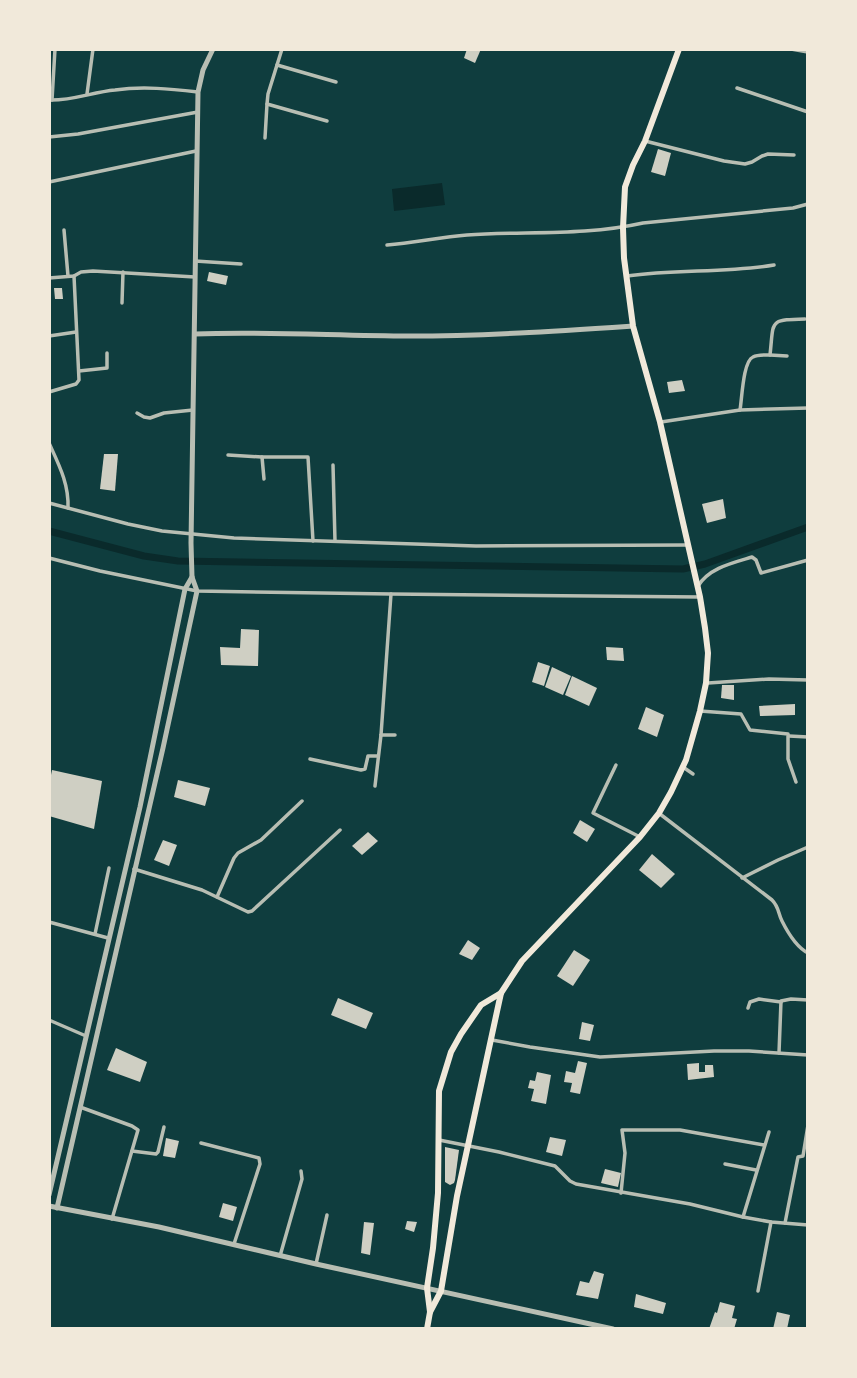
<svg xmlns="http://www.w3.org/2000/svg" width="857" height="1378" font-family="'Source Serif 4',serif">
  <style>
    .water { fill: #0a2a2b }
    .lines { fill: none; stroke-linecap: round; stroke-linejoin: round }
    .canal { stroke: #0a2a2b; stroke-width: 7 }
    .building { fill: #cfcfc3 }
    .minor { stroke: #b8beb3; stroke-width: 3.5 }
    .tertiary { stroke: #b8beb3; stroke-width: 5 }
    .trunk { stroke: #f1e9da; stroke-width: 6 }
  </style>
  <rect width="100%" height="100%" fill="#0f3d3e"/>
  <polygon class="water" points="442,183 445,205 394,211 392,189"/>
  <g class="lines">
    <polyline class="canal" points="49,531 144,556 178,561 683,569 705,564 808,527"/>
  </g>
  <g class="building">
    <polygon points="467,49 481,49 475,63 464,58"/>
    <polygon points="658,149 671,153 665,176 651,172"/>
    <polygon points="209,272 228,276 226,285 207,281"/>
    <polygon points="54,288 62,288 63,299 55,299"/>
    <polygon points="682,380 685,391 669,393 667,382"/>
    <polygon points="104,454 118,454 115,491 100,489"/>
    <polygon points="723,499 726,518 707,523 702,504"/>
    <polygon points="241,629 259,630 258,666 221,665 220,647 240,648"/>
    <polygon points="606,647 623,648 624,661 607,660"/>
    <polygon points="538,662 550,666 544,686 532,682"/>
    <polygon points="552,667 571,676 563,695 545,687"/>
    <polygon points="572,676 597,688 589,706 565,695"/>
    <polygon points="722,685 734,685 734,700 721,698"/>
    <polygon points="795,704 795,715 760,716 759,706"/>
    <polygon points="646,707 664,715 657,737 638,729"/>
    <polygon points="52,770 102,781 94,829 49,816 49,785"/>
    <polygon points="178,780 210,788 205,806 174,797"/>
    <polygon points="580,820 595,829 587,842 573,833"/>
    <polygon points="368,832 378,841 362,855 352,846"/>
    <polygon points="163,840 177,845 169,866 154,860"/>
    <polygon points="652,854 675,874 661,888 639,870"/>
    <polygon points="468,940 480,948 472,960 459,954"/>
    <polygon points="574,950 590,960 573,986 557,976"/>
    <polygon points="338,998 373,1013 366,1029 331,1015"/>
    <polygon points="582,1022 594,1025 590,1041 579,1039"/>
    <polygon points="116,1048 147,1062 140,1082 107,1070"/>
    <polygon points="578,1061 587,1063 580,1094 570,1092 572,1083 564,1082 566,1071 575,1073"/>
    <polygon points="699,1063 699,1072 705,1072 705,1065 713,1065 714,1077 688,1080 687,1064"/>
    <polygon points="537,1072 551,1075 546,1104 531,1101 534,1089 528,1088 530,1080 535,1081"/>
    <polygon points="550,1137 566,1140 562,1156 546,1152"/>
    <polygon points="166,1138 179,1141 175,1158 163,1156"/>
    <polygon points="445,1147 459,1150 455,1180 454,1183 450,1185 445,1182"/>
    <polygon points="605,1169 621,1173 618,1187 601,1183"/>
    <polygon points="223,1203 237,1207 233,1221 219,1217"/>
    <polygon points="407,1221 417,1222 414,1232 405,1229"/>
    <polygon points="364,1222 374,1223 370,1255 361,1253"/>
    <polygon points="594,1271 604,1274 598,1299 576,1295 580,1281 589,1283"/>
    <polygon points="636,1294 666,1303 663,1314 634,1307"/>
    <polygon points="720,1302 735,1306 732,1318 737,1319 734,1329 709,1329 715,1312 717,1313"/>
    <polygon points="777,1312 790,1315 787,1329 773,1329"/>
  </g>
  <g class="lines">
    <g class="minor">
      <polyline points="791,49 808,52"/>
      <polyline points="277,65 282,49"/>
      <polyline points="737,88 808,112"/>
      <polyline points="87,94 93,49"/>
      <path d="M49 100C71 101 93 92 115 90 143 86 171 89 198 92"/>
      <polyline points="52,100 55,49"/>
      <polyline points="327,121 267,104 268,94 277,65 336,82"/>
      <polyline points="49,137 78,134 198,112"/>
      <polyline points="265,138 267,104"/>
      <polyline points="645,141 724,161 745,164 752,162 762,156 768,154 794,155"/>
      <polyline points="49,182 196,151"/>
      <polyline points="64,230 68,276"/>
      <path d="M387 245C414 243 440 237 467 235 526 231 585 236 643 223L793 208 808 204"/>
      <polyline points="195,261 241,264"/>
      <path d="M627 276C676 269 725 273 774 265"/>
      <polyline points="49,278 74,276 81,272 93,271 195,277"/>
      <polyline points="122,303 123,272"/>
      <polyline points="49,336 76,332"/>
      <polyline points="770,355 787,356"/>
      <polyline points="79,371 107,368 107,353"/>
      <polyline points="49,392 76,384 79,380 74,276"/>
      <path d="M740 410C742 399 743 361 753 357 758 354 765 355 770 355 774 320 768 320 805 319"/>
      <polyline points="137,413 144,417 150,418 164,413 193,410"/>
      <polyline points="661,422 740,410 808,408"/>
      <path d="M49 443C59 465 69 484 68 508"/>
      <polyline points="228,455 262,457 308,457 313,541"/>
      <polyline points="262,457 264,479"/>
      <polyline points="333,465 335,541"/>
      <polyline points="49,503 128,524 162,531 234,538 476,546 687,545"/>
      <polyline points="49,558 100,571 197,591 391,594 700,597"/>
      <path d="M698 586C709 568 732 563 752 557L756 560 761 573 808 560"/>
      <polyline points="708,683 769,679 808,680"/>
      <polyline points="700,711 741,714 750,730 788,734 788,759 796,782"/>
      <polyline points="381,735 395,735"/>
      <polyline points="789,736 808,737"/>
      <polyline points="310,759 361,770 365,769 368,756 378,756"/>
      <polyline points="616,765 593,813 640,837"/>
      <polyline points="683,767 693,774"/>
      <polyline points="375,786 381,735 391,594"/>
      <path d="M660 814 772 900C779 907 778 913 782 921 788 933 796 947 808 953"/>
      <polyline points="134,869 202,890 248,912 252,911 340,830"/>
      <polyline points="742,878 778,860 808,847"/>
      <polyline points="217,897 234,858 238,853 261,840 302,801"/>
      <polyline points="49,922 108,938"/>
      <polyline points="95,934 109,868"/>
      <polyline points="748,1008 750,1002 759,999 781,1002"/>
      <polyline points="49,1020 86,1036"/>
      <polyline points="492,1040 530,1047 600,1057 714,1051 749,1051 808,1055"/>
      <polyline points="779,1053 781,1001 791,999 808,1000"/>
      <polyline points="80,1107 132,1126 138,1130 112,1219"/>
      <polyline points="439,1140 499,1152 555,1166 570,1181 576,1184 690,1204 743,1217 771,1222 808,1225"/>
      <polyline points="201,1143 259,1158 260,1164 234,1244"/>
      <polyline points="132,1151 156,1154 158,1152 164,1127"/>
      <polyline points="725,1164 756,1170"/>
      <polyline points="621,1193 625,1153 622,1130 680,1130 764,1145"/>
      <polyline points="743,1217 769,1132"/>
      <polyline points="785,1223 798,1157 803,1156 808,1125"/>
      <polyline points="280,1256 302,1179 301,1171"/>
      <polyline points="316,1264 327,1215"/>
      <polyline points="758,1291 771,1222"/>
    </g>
    <g class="tertiary">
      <path d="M195 334C266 331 338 336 409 336 484 336 558 331 633 326"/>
      <polyline points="49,1195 140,807 185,589 192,577"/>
      <polyline points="49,1206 159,1227 316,1264 613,1329"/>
      <polyline points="57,1208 163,748 197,591 192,577 191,543 198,92 203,70 213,49"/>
    </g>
    <g class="trunk">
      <polyline points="430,1312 427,1288 433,1248 438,1193 439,1091 451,1052 461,1034 481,1005 501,993 522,961 640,837 659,813 671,792 686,760 700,711 706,683 708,653 705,628 700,597 660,422 633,326 624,258 623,228 625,187 633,165 645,141 679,49"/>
      <polyline points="427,1329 430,1312 441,1291 457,1196 501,993"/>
    </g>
  </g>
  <rect width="857" height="1378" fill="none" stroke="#f1e9da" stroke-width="102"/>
</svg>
